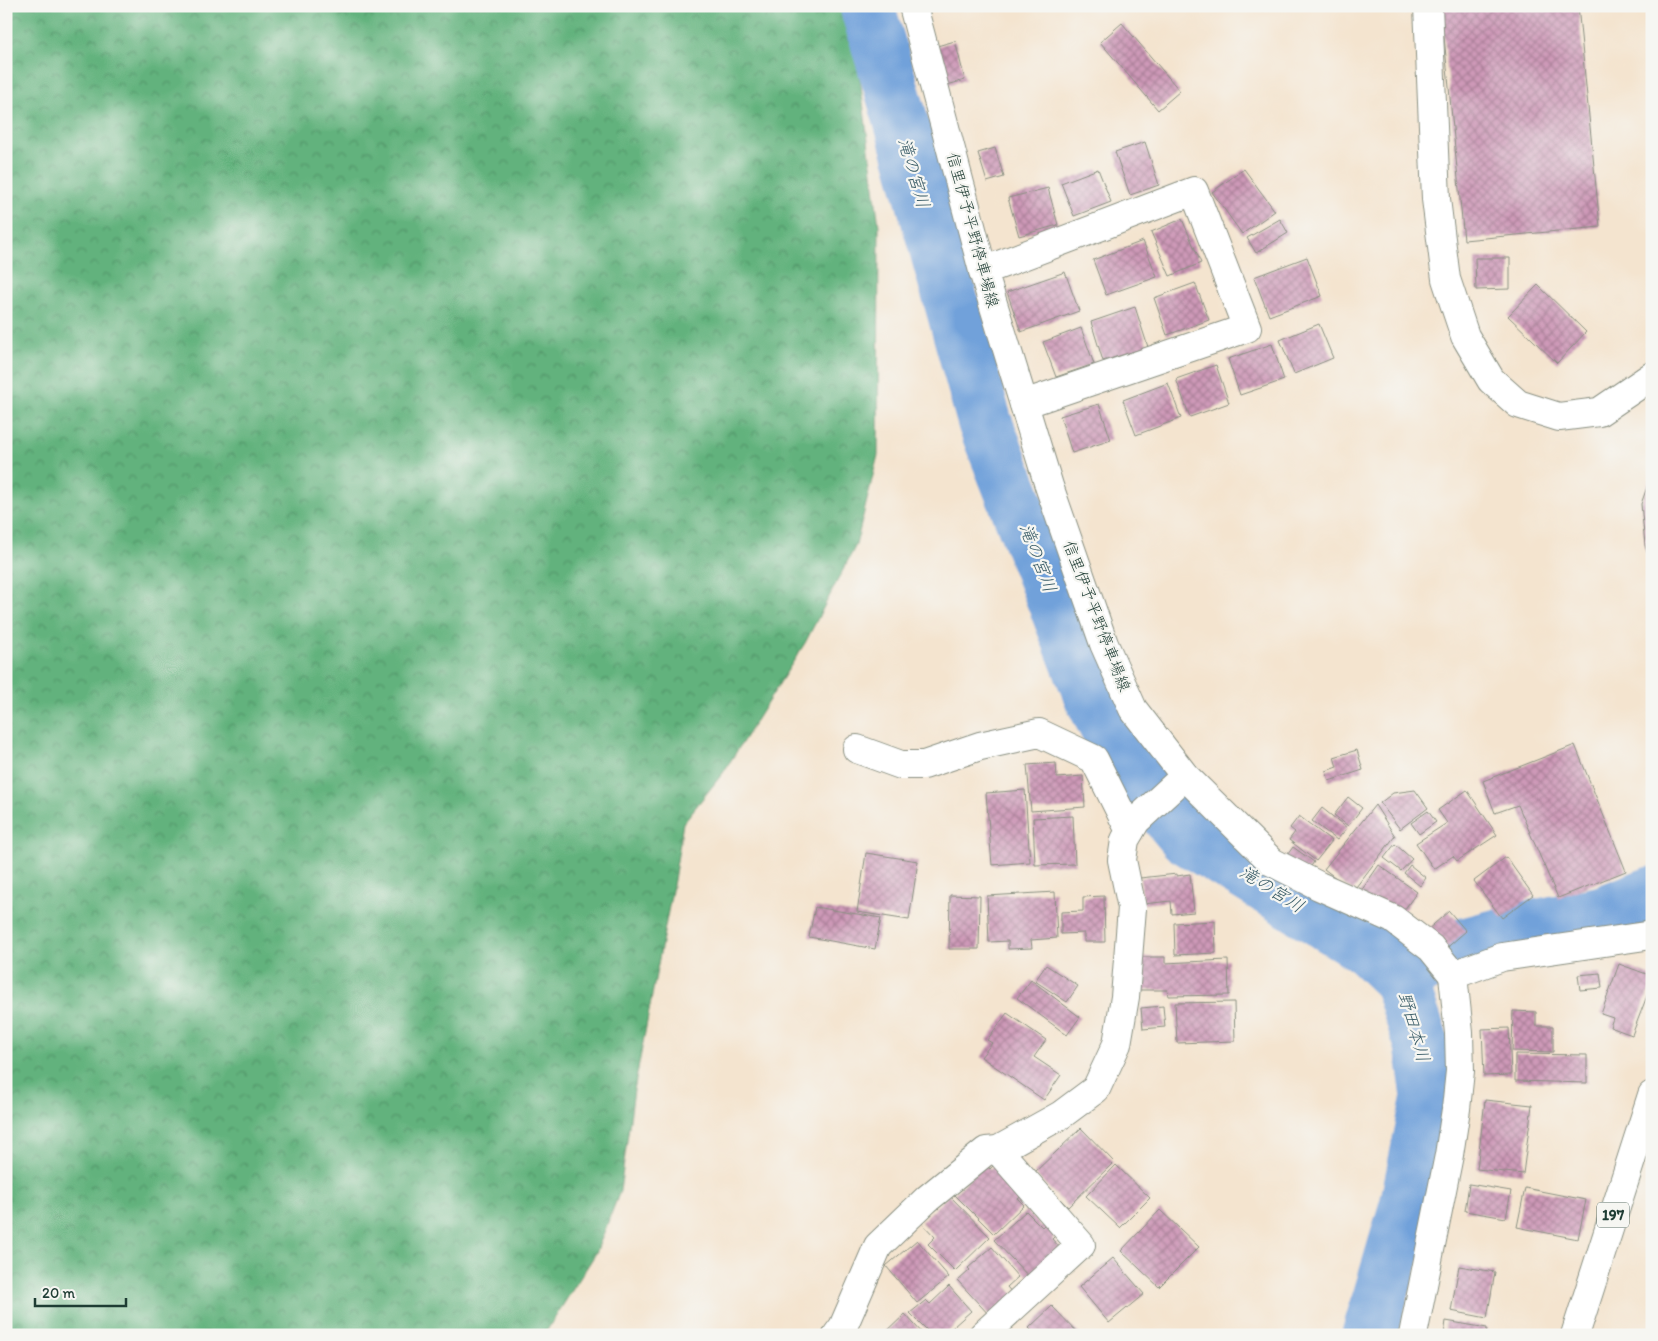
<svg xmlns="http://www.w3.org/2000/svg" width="1658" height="1341" font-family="Itim,'Klee One',sans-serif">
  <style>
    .forest { fill: url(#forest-crowns); stroke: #407858 }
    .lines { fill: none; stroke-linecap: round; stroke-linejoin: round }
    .river { stroke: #71a1da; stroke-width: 55 }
    .building { fill: url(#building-cross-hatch) }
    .minor-casing { stroke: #8a9082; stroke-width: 30 }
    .major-casing { stroke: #8a9082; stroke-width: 30 }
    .highway-casing { stroke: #8a9082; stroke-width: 30 }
    .minor { stroke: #fff; stroke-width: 28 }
    .major { stroke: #fff; stroke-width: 28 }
    .highway { stroke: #fff; stroke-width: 28 }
    .labels { text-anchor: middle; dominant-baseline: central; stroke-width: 4.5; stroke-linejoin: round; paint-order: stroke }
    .shield { fill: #f6f6f2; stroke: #60746d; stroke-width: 1 }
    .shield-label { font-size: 15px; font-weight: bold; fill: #1f3d34 }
    .street-label { font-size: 16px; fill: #1f3d34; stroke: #f6f6f2 }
    .water-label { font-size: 18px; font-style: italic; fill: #385b66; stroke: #f6f6f2 }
  </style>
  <defs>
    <pattern id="forest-crowns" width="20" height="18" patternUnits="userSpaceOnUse" patternTransform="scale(1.25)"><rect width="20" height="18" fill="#62b27d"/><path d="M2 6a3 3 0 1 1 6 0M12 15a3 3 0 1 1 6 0" fill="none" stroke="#509267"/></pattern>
    <pattern id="building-cross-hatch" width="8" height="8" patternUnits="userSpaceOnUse" patternTransform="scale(1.25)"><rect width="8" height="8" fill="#ce99b8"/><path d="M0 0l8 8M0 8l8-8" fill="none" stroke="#a77e96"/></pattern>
  </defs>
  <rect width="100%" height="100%" fill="#f6f6f2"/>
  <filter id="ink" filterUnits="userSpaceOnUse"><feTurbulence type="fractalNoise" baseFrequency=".02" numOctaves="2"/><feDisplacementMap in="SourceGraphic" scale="10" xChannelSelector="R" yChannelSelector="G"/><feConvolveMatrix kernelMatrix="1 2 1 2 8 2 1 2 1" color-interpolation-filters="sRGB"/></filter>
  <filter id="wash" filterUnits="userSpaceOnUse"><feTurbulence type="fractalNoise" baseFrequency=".0096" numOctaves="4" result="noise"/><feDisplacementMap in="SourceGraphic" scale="20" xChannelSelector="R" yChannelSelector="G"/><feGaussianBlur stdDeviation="1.12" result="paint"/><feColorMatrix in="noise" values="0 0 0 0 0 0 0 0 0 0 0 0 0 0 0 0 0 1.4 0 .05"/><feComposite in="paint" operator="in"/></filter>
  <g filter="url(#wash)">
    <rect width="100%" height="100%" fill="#f4e4cf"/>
    <polygon class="forest" points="6,6 842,6 855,40 879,226 878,455 856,545 805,643 723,773 683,823 674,880 634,1090 620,1191 596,1253 544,1335 6,1335"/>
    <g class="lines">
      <g class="river">
        <polyline points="867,6 899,114 985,423 1092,698 1125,764 1186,837 1367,948 1400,980 1422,1045 1429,1097 1407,1205 1369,1335"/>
        <polyline points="1400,980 1457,947 1517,931 1603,913 1652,894"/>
      </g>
    </g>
    <g id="blocks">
      <g class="building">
        <polygon points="1441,6 1578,6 1600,227 1464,240"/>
        <polygon points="1122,23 1180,91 1158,110 1100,42"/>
        <polygon points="955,41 965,80 947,85 937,46"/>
        <polygon points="1145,142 1159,185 1130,195 1115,152"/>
        <polygon points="995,148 1004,177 987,182 978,153"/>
        <polygon points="1098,169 1111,202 1074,216 1061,183"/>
        <polygon points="1244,169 1275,211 1242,234 1212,192"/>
        <polygon points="1048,188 1058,225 1019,236 1008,198"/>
        <polygon points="1182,219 1201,263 1170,276 1151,232"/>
        <polygon points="1280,219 1288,233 1256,253 1247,238"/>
        <polygon points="1143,241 1157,277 1106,295 1093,260"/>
        <polygon points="1307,257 1322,296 1269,316 1254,277"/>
        <polygon points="1475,258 1510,258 1510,289 1476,290"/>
        <polygon points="1065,272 1079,311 1021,332 1007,292"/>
        <polygon points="1195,283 1209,320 1167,335 1154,298"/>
        <polygon points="1538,285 1586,332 1557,363 1508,316"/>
        <polygon points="1135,307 1148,347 1103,361 1091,322"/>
        <polygon points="1319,324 1333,358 1294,374 1280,340"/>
        <polygon points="1081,328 1094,364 1056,377 1043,342"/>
        <polygon points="1272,344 1284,380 1240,395 1228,359"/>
        <polygon points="1216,365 1229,403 1190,417 1176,379"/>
        <polygon points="1168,383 1181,418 1136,435 1123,400"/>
        <polygon points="1099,404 1111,440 1072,453 1060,416"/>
        <polygon points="1651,476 1652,566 1651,566 1645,545 1641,504"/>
        <polygon points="1575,745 1626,871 1558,898 1518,805 1495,813 1483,781"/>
        <polygon points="1357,750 1363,770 1329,781 1326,771 1337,767 1334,757"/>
        <polygon points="1056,763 1057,778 1083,776 1085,807 1031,811 1027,765"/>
        <polygon points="1025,790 1030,862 992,865 986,793"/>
        <polygon points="1415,790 1428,808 1400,829 1380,803 1393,793"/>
        <polygon points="1467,790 1497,835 1457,861 1453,856 1434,869 1416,843 1447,823 1438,810"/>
        <polygon points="1348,797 1362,808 1348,826 1334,815"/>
        <polygon points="1375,805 1395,836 1353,891 1324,869"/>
        <polygon points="1322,808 1347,828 1337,840 1312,821"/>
        <polygon points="1428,811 1436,822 1419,834 1411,823"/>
        <polygon points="1073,816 1075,864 1035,865 1033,818"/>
        <polygon points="1299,816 1332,841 1316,861 1289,840 1295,832 1290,828"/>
        <polygon points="1395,844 1412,859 1401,871 1384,858"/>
        <polygon points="1293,847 1314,862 1306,873 1285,858"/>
        <polygon points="866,853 918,861 909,920 857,912"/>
        <polygon points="1506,857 1533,895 1502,918 1474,881"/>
        <polygon points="1379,865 1417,892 1397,920 1359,894"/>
        <polygon points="1410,865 1426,878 1420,886 1404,873"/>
        <polygon points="1177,874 1177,876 1190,874 1194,912 1172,914 1171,901 1143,904 1140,878"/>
        <polygon points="1055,892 1057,938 1031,940 1032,948 1008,949 1008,941 989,942 987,896"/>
        <polygon points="950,895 980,896 979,949 949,949"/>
        <polygon points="1104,896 1105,942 1084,942 1084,933 1061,934 1061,912 1083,911 1083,897"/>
        <polygon points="815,907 881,918 875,949 809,937"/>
        <polygon points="1449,911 1466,931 1443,951 1426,931"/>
        <polygon points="1215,921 1216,953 1175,955 1174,923"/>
        <polygon points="1139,957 1165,957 1165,963 1228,960 1229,995 1168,996 1167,990 1136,990"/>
        <polygon points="1619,964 1652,976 1652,983 1632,1035 1610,1027 1613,1018 1601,1014"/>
        <polygon points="1046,965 1078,986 1067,1002 1035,981"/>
        <polygon points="1600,973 1602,988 1580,990 1578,975"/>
        <polygon points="1031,980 1080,1017 1067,1035 1017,998"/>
        <polygon points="1234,1002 1235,1041 1177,1043 1175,1003"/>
        <polygon points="1163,1006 1165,1027 1143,1029 1141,1008"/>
        <polygon points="1513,1011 1536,1012 1536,1026 1553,1026 1553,1052 1512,1051"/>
        <polygon points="1007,1013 1046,1040 1034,1057 1061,1075 1044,1100 981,1057 992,1043 987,1040"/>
        <polygon points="1509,1028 1511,1075 1484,1076 1482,1029"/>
        <polygon points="1515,1054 1587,1055 1587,1083 1515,1081"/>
        <polygon points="1485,1100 1532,1105 1523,1174 1477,1169"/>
        <polygon points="1081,1128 1114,1162 1068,1207 1034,1173"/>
        <polygon points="996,1163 1025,1193 1018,1199 1024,1205 994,1234 954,1194 985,1164 990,1169"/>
        <polygon points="1116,1165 1150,1198 1120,1228 1086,1196"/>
        <polygon points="1469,1184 1511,1191 1506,1218 1465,1211"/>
        <polygon points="1525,1188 1586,1200 1578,1239 1517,1227"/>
        <polygon points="949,1195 990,1237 955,1271 928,1244 935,1237 921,1222"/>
        <polygon points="1160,1210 1199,1247 1159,1287 1121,1251"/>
        <polygon points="1026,1211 1042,1227 1050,1219 1060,1231 1052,1239 1063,1251 1032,1280 994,1240"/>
        <polygon points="917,1240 949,1277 917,1303 886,1266"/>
        <polygon points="992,1247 1018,1277 1007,1287 1014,1295 990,1316 958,1281 970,1270 968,1268"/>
        <polygon points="1113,1258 1144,1294 1109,1323 1079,1287"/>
        <polygon points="1459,1266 1495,1272 1487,1318 1451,1311"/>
        <polygon points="949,1286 971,1311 944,1335 932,1335 910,1313 926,1300 930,1304"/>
        <polygon points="1052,1306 1080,1335 1036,1335 1029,1328"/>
        <polygon points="905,1314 924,1335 883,1335"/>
        <polygon points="1446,1321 1487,1328 1486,1335 1444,1335"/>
      </g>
    </g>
  </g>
  <g filter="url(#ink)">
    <use href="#blocks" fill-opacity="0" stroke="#8a9082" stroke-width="1"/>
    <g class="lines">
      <g class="minor-casing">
        <g id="minor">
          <polyline points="1428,6 1436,199 1446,279 1465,336 1491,380 1518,404 1559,417 1599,412 1652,376"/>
          <polyline points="983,271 1194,191 1247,328 1024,404"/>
          <polyline points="857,749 901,765 924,765 980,746 1039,733 1094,759 1130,831"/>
          <polyline points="837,1335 843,1327 878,1246 927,1199 986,1151 998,1150 1061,1115 1096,1089 1117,1044 1125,997 1132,908 1122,860 1125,840 1136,821 1185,776"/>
          <polyline points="983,1335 1081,1245 998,1150"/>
          <polyline points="1413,1335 1449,1155 1456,1109 1460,1071 1459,1033 1453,975"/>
        </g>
      </g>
      <g class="major-casing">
        <polyline id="major" points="913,6 983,271 1049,486 1104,644 1133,709 1185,776 1272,862 1319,886 1393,919 1431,948 1453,975 1502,957 1652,935"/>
      </g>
      <g class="highway-casing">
        <polyline id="highway" points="1575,1335 1652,1095"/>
      </g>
      <use href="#minor" class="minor"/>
      <use href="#major" class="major"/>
      <use href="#highway" class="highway"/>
    </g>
  </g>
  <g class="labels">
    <rect class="shield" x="1597" y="1202.5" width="32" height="25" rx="4"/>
    <g class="shield-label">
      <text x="1613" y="1215">197</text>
    </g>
    <g class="street-label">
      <text transform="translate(973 230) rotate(75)">信里伊予平野停車場線</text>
      <text transform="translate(1097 616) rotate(69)">信里伊予平野停車場線</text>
    </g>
    <g class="water-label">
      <text transform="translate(914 173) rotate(74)">滝の宮川</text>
      <text transform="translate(1038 558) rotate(69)">滝の宮川</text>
      <text transform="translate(1272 889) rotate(32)">滝の宮川</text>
      <text transform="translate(1414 1027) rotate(74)">野田本川</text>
    </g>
  </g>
  <rect width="1658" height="1341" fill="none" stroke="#f6f6f2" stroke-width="25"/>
  <path d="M35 1298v8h91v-8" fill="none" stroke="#1f3d34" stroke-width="2.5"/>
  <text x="42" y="1298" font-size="15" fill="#1f3d34" stroke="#f6f6f2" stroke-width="4" paint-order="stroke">20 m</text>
</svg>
